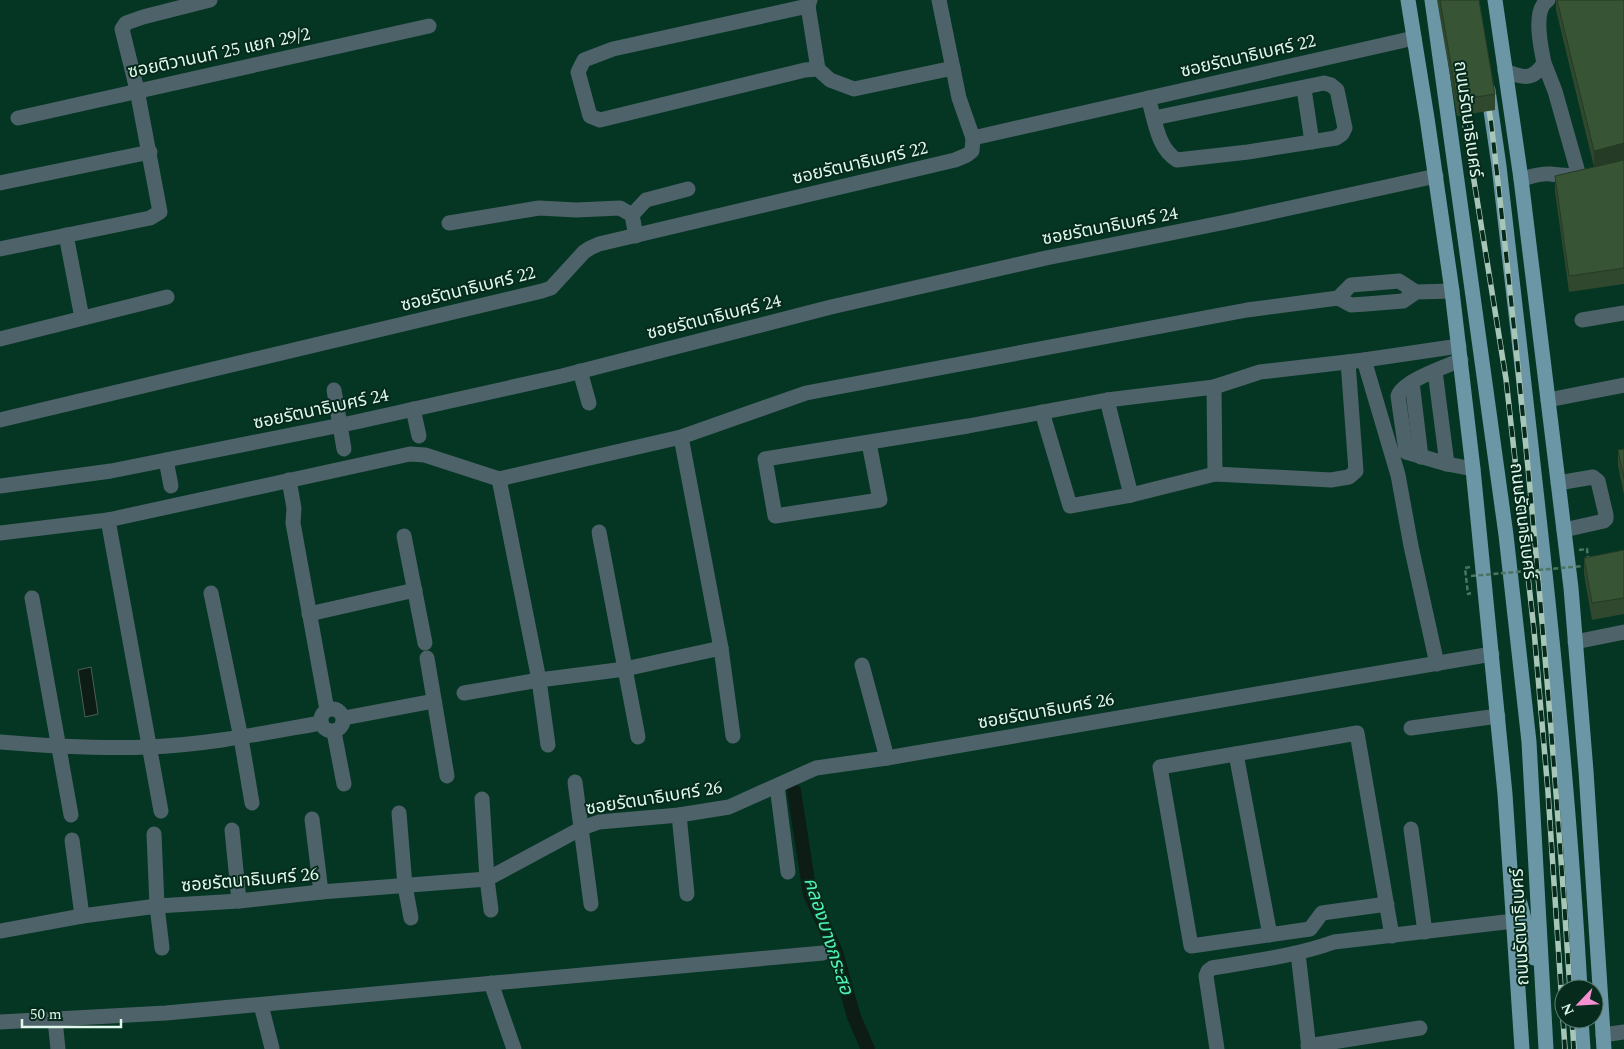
<svg xmlns="http://www.w3.org/2000/svg" width="1624" height="1049" font-family="Spectral,'Noto Sans Thai',serif">
  <style>
    .water { fill: #0d1c15; stroke: #4c5e55 }
    .lines { fill: none; stroke-linecap: round; stroke-linejoin: round }
    .canal { stroke: #0d1c15; stroke-width: 14 }
    .path { stroke: #4b7463; stroke-width: 2.5; stroke-dasharray: 5 2.5; stroke-linecap: butt }
    .minor { stroke: #4e6269; stroke-width: 15 }
    .major { stroke: #6b96a6; stroke-width: 15 }
    .rail-casing { stroke: #a8c6b8; stroke-width: 5.5 }
    .rail { stroke: #062a1c; stroke-width: 4; stroke-dasharray: 11; stroke-linecap: butt }
    .path-bridge { stroke: #4b7463; stroke-width: 2.5; stroke-dasharray: 5 2.5; stroke-linecap: butt }
    .wall { fill: #2f482e }
    .shaded-wall { fill: #263b25 }
    .building { fill: #375435; stroke: #263b25 }
    .labels { text-anchor: middle; dominant-baseline: central; stroke-width: 4; stroke-linejoin: round; paint-order: stroke }
    .street-label { font-size: 18px; fill: #e0f8eb; stroke: #062a1c }
    .water-label { font-size: 19px; font-style: italic; fill: #50f2b1; stroke: #062a1c }
  </style>
  <rect width="100%" height="100%" fill="#043623"/>
  <polygon class="water" points="91,667 98,714 85,717 78,670"/>
  <g class="lines">
    <polyline class="canal" points="794,791 810,894 836,952 854,1017 868,1049"/>
    <g class="path">
      <polyline points="1579,550 1587,549 1588,558"/>
      <polyline points="1470,567 1465,568 1468,594 1471,593"/>
    </g>
    <g class="minor">
      <polyline points="810,0 808,6 613,49 584,60 578,72 590,116 600,120 805,70 818,69 830,80 854,89 953,68"/>
      <polyline points="808,6 818,69"/>
      <polyline points="1544,63 1555,91 1579,176"/>
      <path d="M1505 71C1523 78 1533 81 1544 63 1541 48 1532 10 1548 0"/>
      <polyline points="1304,89 1312,142"/>
      <path d="M1148 98C1155 119 1157 148 1177 160L1248 152 1336 138 1342 134 1345 128 1337 90 1331 85 1324 83 1154 118"/>
      <polyline points="18,118 429,26"/>
      <polyline points="973,138 1414,38"/>
      <path d="M1521 179C1530 177 1540 173 1550 174 1560 175 1569 176 1579 176"/>
      <polyline points="0,183 150,152"/>
      <polyline points="632,215 646,200 688,189"/>
      <polyline points="449,223 539,208 576,210 620,208 632,215 636,236"/>
      <polyline points="66,235 82,318"/>
      <polyline points="0,249 150,218 160,212 137,90 122,29 126,23 143,17 210,0"/>
      <polyline points="1338,298 1351,305 1366,304 1403,301 1416,292 1452,291"/>
      <polyline points="1582,320 1624,313"/>
      <polyline points="0,339 167,297"/>
      <polyline points="1364,360 1398,475 1411,546 1437,664"/>
      <path d="M1461 360C1447 366 1402 381 1398 396L1406 452 1447 464 1473 469"/>
      <polyline points="580,371 589,403"/>
      <polyline points="1435,371 1447,464"/>
      <polyline points="1412,382 1421,457"/>
      <polyline points="1214,387 1215,474"/>
      <polyline points="334,390 344,449"/>
      <polyline points="1107,400 1131,495"/>
      <polyline points="1548,400 1624,385"/>
      <polyline points="413,409 419,436"/>
      <polyline points="1042,412 1070,506 1131,495 1215,474 1331,480 1349,477 1356,471 1348,362"/>
      <polyline points="0,420 542,291 551,288 584,252 590,248 599,244 955,160 967,155 972,151 973,138 959,98 939,0"/>
      <polyline points="681,437 721,648 733,736"/>
      <polyline points="869,443 880,500 775,516 765,459 968,426 1107,400 1214,387 1260,372 1364,360 1459,346"/>
      <polyline points="166,460 171,486"/>
      <polyline points="499,479 539,680 548,745"/>
      <polyline points="289,480 294,508 293,523 327,710"/>
      <polyline points="1558,483 1593,477 1598,481 1606,515 1606,519 1604,521 1564,530"/>
      <polyline points="0,486 111,471 356,422 562,376 831,307 1046,258 1231,221 1436,176"/>
      <polyline points="108,520 161,811"/>
      <polyline points="599,532 638,737"/>
      <polyline points="0,533 108,520 410,454 425,455 499,479 681,437 806,393 1247,310 1338,298 1351,285 1399,281 1416,292"/>
      <polyline points="404,536 425,643"/>
      <polyline points="211,593 241,738 252,803"/>
      <polyline points="32,598 71,815"/>
      <polyline points="309,614 415,590"/>
      <polyline points="1575,642 1624,632"/>
      <polyline points="427,658 447,776"/>
      <polyline points="862,665 887,758"/>
      <polyline points="464,693 539,680 625,669 721,648"/>
      <circle cx="332" cy="720" r="11"/>
      <polyline points="344,718 434,701"/>
      <polyline points="1411,728 1498,716"/>
      <polyline points="334,732 344,784"/>
      <path d="M0 742C49 746 99 749 148 747 206 745 264 733 321 723"/>
      <polyline points="1236,754 1270,935"/>
      <polyline points="575,782 591,904"/>
      <polyline points="777,786 788,872"/>
      <polyline points="482,799 487,879 491,910"/>
      <polyline points="399,813 405,886 411,918"/>
      <polyline points="679,815 687,894"/>
      <polyline points="312,819 321,892"/>
      <polyline points="1411,829 1425,932"/>
      <polyline points="232,830 239,901"/>
      <polyline points="154,834 157,906 162,948"/>
      <polyline points="72,840 82,916"/>
      <polyline points="1387,904 1322,913 1310,929 1191,946 1160,767 1357,733 1392,936"/>
      <polyline points="0,931 82,916 157,906 239,901 321,892 487,879 582,828 599,822 679,815 729,807 816,768 887,758 1338,680 1492,654"/>
      <polyline points="1298,953 1309,1049"/>
      <polyline points="491,983 514,1049"/>
      <polyline points="261,1005 272,1048"/>
      <polyline points="55,1020 58,1049"/>
      <polyline points="0,1022 166,1013 823,953"/>
      <polyline points="1603,1035 1624,1032"/>
      <polyline points="1308,1046 1420,1028"/>
      <path d="M1217 1049 1206 976 1208 971 1212 968C1253 961 1295 956 1334 942L1514 921"/>
    </g>
    <g class="major">
      <polyline points="1408,0 1427,118 1452,291 1473,469 1505,794 1522,1049"/>
      <polyline points="1432,0 1506,535 1529,742 1546,1049"/>
      <polyline points="1495,0 1521,179 1571,588 1586,771 1604,1049"/>
      <path d="M1488 90 1499 166C1530 440 1565 714 1580 989"/>
      <polyline points="1520,903 1534,958"/>
      <polyline points="1581,1019 1583,1049"/>
    </g>
    <g class="rail-casing">
      <g id="rail">
        <path d="M1487 99 1491 122C1525 410 1551 699 1570 989"/>
        <polyline points="1461,100 1506,379 1534,630 1548,792 1565,1049"/>
        <polyline points="1572,1019 1574,1049"/>
      </g>
    </g>
    <use href="#rail" class="rail"/>
    <polyline class="path-bridge" points="1471,576 1583,566"/>
  </g>
  <g class="wall">
    <polygon points="1437,0 1479,0 1495,94 1495,110 1457,116"/>
    <polygon points="1556,0 1624,0 1594,167 1556,10"/>
    <polygon points="1624,160 1624,284 1569,292 1555,192 1555,176"/>
    <polygon points="1624,449 1624,495 1618,466 1618,450"/>
    <polygon points="1624,550 1624,614 1592,620 1584,574 1584,558"/>
  </g>
  <polygon class="shaded-wall" points="1624,143 1624,160 1594,167 1594,151"/>
  <g class="building">
    <polygon points="1440,0 1479,0 1495,94 1457,100"/>
    <polygon points="1557,0 1624,0 1624,143 1594,151"/>
    <polygon points="1624,160 1624,268 1569,276 1555,176"/>
    <polygon points="1624,449 1624,479 1618,450"/>
    <polygon points="1624,550 1624,598 1592,603 1584,558"/>
  </g>
  <g class="labels">
    <g class="street-label">
      <text transform="translate(219 53) rotate(-12)">ซอยติวานนท์ 25 แยก 29/2</text>
      <text transform="translate(1248 56) rotate(-13)">ซอยรัตนาธิเบศร์ 22</text>
      <text transform="translate(1468 119) rotate(82)">ถนนรัตนาธิเบศร์</text>
      <text transform="translate(860 163) rotate(-13)">ซอยรัตนาธิเบศร์ 22</text>
      <text transform="translate(1110 226) rotate(-11)">ซอยรัตนาธิเบศร์ 24</text>
      <text transform="translate(468 289) rotate(-14)">ซอยรัตนาธิเบศร์ 22</text>
      <text transform="translate(714 317) rotate(-14)">ซอยรัตนาธิเบศร์ 24</text>
      <text transform="translate(321 409) rotate(-12)">ซอยรัตนาธิเบศร์ 24</text>
      <text transform="translate(1523 521) rotate(83)">ถนนรัตนาธิเบศร์</text>
      <text transform="translate(1046 711) rotate(-10)">ซอยรัตนาธิเบศร์ 26</text>
      <text transform="translate(654 798) rotate(-9)">ซอยรัตนาธิเบศร์ 26</text>
      <text transform="translate(250 880) rotate(-5)">ซอยรัตนาธิเบศร์ 26</text>
      <text transform="translate(1520 927) rotate(-93)">ถนนรัตนาธิเบศร์</text>
    </g>
    <g class="water-label">
      <text transform="translate(828 936) rotate(72)">คลองบางกระสอ</text>
    </g>
  </g>
  <g transform="translate(1579 1004) rotate(245)"><circle r="24" fill="#062a1c" stroke="#5d7c6f"/>
  <path d="M0-4L9 19L0 12L-9 19Z" fill="#f690d0"/>
  <text y="-8" font-size="14" font-weight="bold" text-anchor="middle" fill="#e0f8eb">N</text>
  </g>
  <path d="M22 1019v8h99v-8" fill="none" stroke="#e0f8eb" stroke-width="2.5"/>
  <text x="30" y="1019" font-size="15" fill="#e0f8eb" stroke="#062a1c" stroke-width="4" paint-order="stroke">50 m</text>
</svg>
